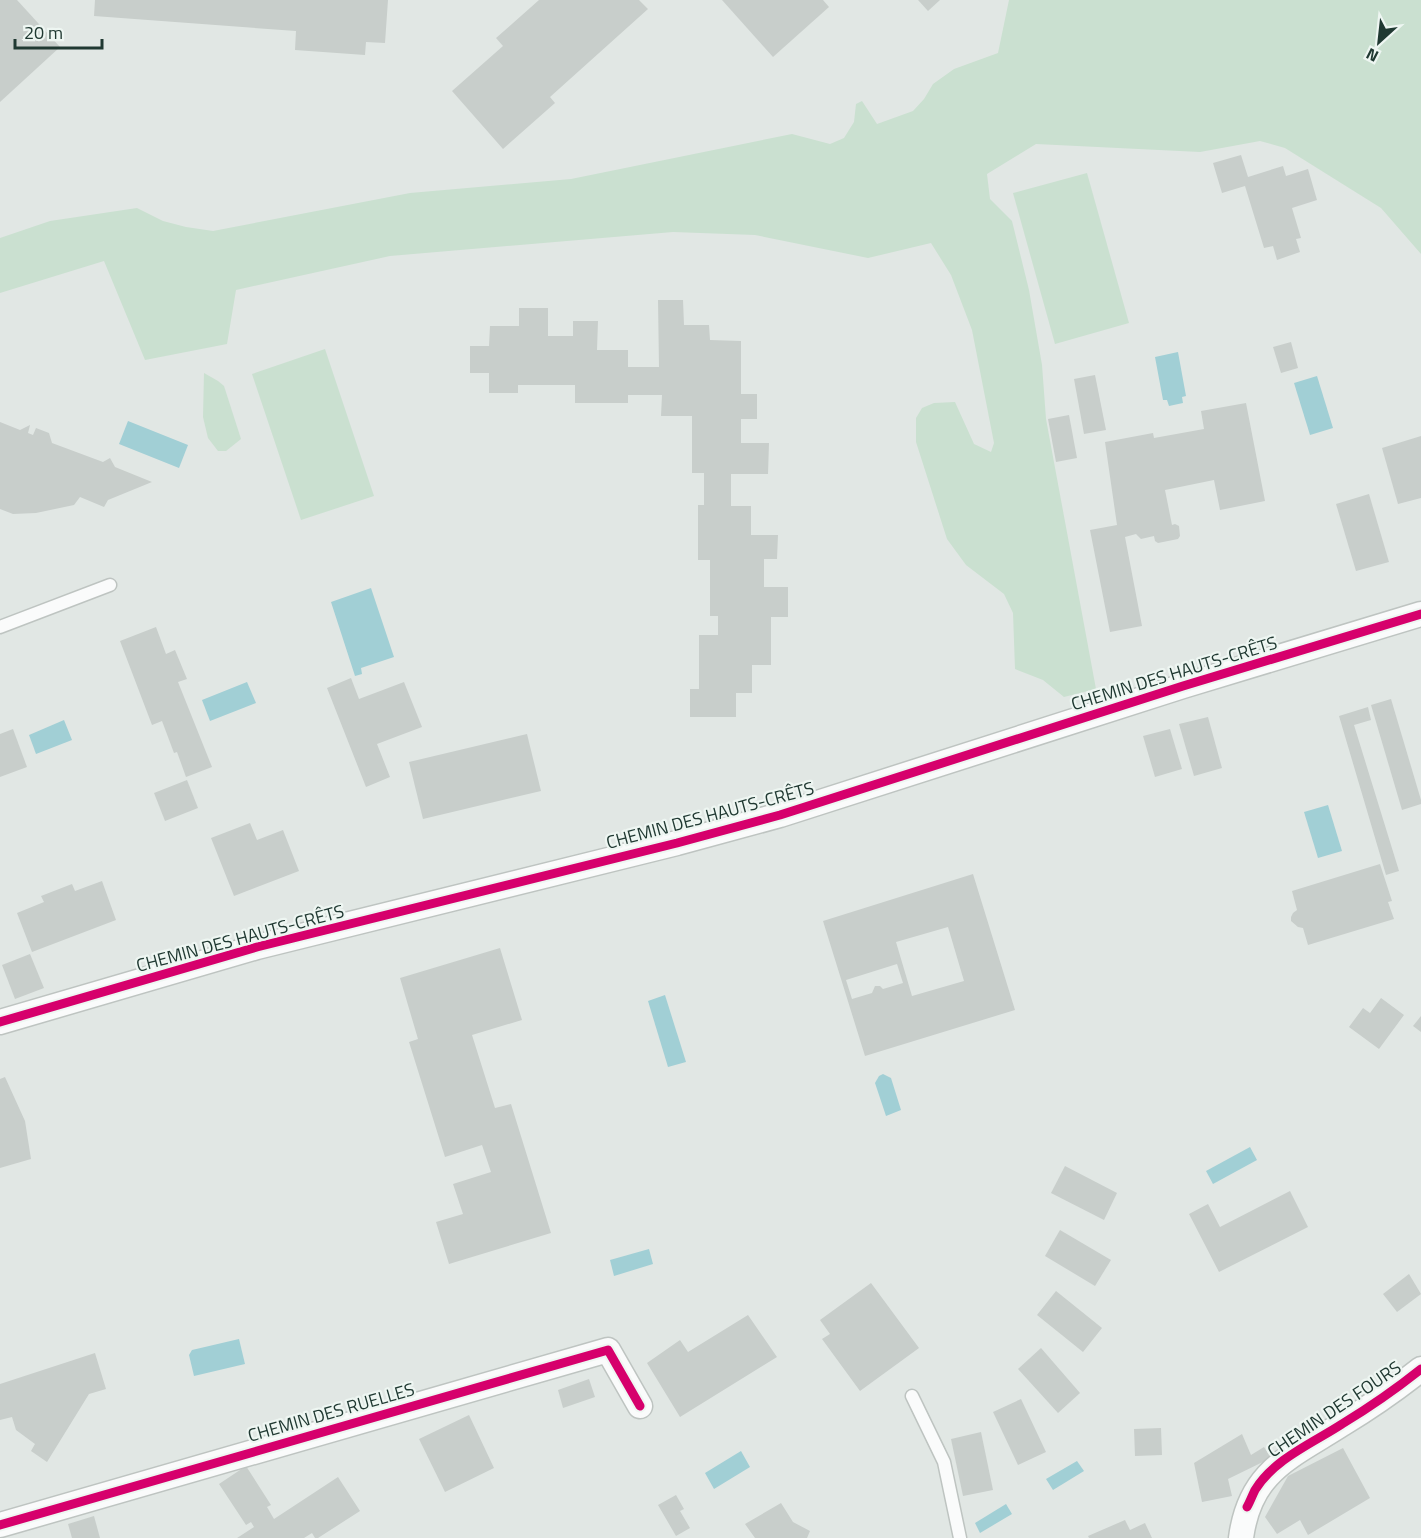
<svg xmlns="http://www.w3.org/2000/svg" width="1421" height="1538" font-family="'Titillium Web',sans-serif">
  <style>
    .green { fill: #cae0d0 }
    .water { fill: #a1cfd5 }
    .building { fill: #c8cecb; fill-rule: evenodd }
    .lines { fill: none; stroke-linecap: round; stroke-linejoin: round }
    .service-casing { stroke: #bec4c1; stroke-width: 15 }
    .minor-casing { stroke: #bec4c1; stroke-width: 27 }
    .service { stroke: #fafbfb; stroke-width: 12 }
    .minor { stroke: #fafbfb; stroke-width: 24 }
    .cycleway-casing { stroke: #eef6f2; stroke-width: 13 }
    .cycleway { stroke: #d6006c; stroke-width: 9 }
    .labels { text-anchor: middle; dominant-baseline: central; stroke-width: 4.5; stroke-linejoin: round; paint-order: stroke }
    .street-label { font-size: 18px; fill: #203932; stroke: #eef6f2 }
  </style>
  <rect width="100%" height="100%" fill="#e1e7e4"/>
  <g class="green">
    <polygon points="1009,0 1421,0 1421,254 1381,208 1285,148 1260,141 1200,152 1036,144 987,174 990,199 1012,221 1029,290 1042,365 1046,419 1096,689 1064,697 1043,680 1015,669 1013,613 1004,594 966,565 947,539 916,442 916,418 922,408 934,403 955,402 974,444 991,452 994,443 972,330 951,275 931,243 868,258 755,235 673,232 390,256 236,290 227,344 145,360 104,261 0,293 0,238 50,221 137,208 163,221 186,227 213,231 410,193 571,179 792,134 830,144 844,138 854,122 856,104 862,101 877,124 913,111 924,99 933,84 954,69 998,53"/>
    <polygon points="1087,173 1129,323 1055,344 1013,193"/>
    <polygon points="325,349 374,496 301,520 252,374"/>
    <polygon points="204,373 218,381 224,386 241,439 226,451 218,451 208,438 203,417"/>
  </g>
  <g class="water">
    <polygon points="1178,352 1186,396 1182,397 1183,403 1169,406 1167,400 1163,400 1155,357"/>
    <polygon points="1317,376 1333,428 1310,435 1294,383"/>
    <polygon points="128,421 188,445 179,468 119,444"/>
    <polygon points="371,588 394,657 361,668 362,674 355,676 331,602"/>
    <polygon points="247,682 256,703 210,721 202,700"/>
    <polygon points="64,720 72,740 36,754 29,735"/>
    <polygon points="1328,805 1342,851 1318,858 1304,812"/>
    <polygon points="665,995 686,1062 668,1067 648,1001"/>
    <polygon points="883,1074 891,1078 901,1110 886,1116 875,1083 879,1076"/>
    <polygon points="1250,1147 1257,1160 1213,1184 1206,1171"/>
    <polygon points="649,1249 653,1264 614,1276 610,1260"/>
    <polygon points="239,1339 245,1364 194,1376 189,1355 192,1350"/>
    <polygon points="741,1451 750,1467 714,1489 705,1473"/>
    <polygon points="1077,1461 1084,1471 1053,1490 1046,1479"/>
    <polygon points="1006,1504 1012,1514 980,1533 975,1523"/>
  </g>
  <g class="building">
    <polygon points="0,0 17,0 60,47 0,102"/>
    <polygon points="95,0 388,0 385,43 366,42 365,55 295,50 296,31 94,16"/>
    <polygon points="539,0 639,0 648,9 550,97 555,103 503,149 452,91 503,46 496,38"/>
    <polygon points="722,0 823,0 829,7 773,57"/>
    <polygon points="918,0 940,0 928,11"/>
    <polygon points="1241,155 1248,177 1283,166 1286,176 1308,169 1317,200 1292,208 1301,238 1296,239 1300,252 1277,260 1273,246 1264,248 1245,186 1222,193 1213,163"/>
    <polygon points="658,300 683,300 684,325 709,325 710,340 741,341 741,394 757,394 757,419 741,419 741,443 769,443 768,474 731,474 731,506 751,506 751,535 778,535 777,559 764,559 764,587 788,587 788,617 771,617 771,665 752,665 752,693 736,693 736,717 690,717 690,689 699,689 699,635 718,635 718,616 710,616 710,560 698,560 698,505 704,505 704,473 692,473 692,416 661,416 662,395 628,395 628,403 575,403 575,385 518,385 518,393 489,393 489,373 470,373 470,346 489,346 490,326 519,326 519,308 548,308 548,336 573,336 573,321 598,321 597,350 628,350 628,367 659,367"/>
    <polygon points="1291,342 1298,368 1281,373 1273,347"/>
    <polygon points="1095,375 1106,430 1084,434 1074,379"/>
    <polygon points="1246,403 1265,501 1220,510 1214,480 1165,490 1172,525 1175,524 1179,526 1180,536 1178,539 1158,543 1155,541 1154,536 1141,539 1136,534 1125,537 1142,626 1110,632 1090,530 1117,525 1105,442 1153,433 1154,438 1204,429 1201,411"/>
    <polygon points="1069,415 1077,458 1056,462 1048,419"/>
    <polygon points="0,422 20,430 30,425 28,433 33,435 36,428 49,433 52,443 103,462 110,458 115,467 152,482 108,500 104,507 80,497 74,505 36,513 13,514 0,509"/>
    <polygon points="1421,436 1421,498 1398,504 1382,448"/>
    <polygon points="1369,494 1389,562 1356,571 1336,504"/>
    <polygon points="156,627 166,654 175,650 187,679 178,682 212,767 186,777 177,752 174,753 162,721 152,725 120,641"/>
    <polygon points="351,678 359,699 404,682 422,727 377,744 390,777 366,787 327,688"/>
    <polygon points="1391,699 1421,800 1421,804 1402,810 1371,705"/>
    <polygon points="1368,707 1371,720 1354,725 1399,871 1386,875 1339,716"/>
    <polygon points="1208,717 1222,768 1194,776 1179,724"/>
    <polygon points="13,729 27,767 0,777 0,734"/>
    <polygon points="1170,729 1182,769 1155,777 1143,736"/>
    <polygon points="527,734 541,791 423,819 409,762"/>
    <polygon points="187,780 198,808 165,821 154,793"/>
    <polygon points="250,823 257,840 283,830 299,871 234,896 211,838"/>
    <polygon points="1380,864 1392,901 1388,902 1394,919 1308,945 1303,928 1298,927 1291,921 1291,917 1293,913 1297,910 1292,891"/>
    <path d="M973 874 1015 1010 865 1056 823 921ZM948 927 964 981 912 996 896 942ZM897 964 903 983 883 989 880 986H875L872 993 852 999 846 980Z"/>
    <polygon points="102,881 116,920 32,952 17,913 44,902 41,896 72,884 75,891"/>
    <polygon points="500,948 522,1020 472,1035 495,1108 511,1104 551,1233 449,1264 436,1222 463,1214 453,1184 491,1172 482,1145 445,1157 409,1042 418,1039 400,978"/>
    <polygon points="30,954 44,988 15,999 2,965"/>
    <polygon points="1381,998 1404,1015 1379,1049 1349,1027 1363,1008 1370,1013"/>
    <polygon points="1421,1016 1421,1032 1413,1026"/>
    <polygon points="5,1077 25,1121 31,1159 0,1168 0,1079"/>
    <polygon points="1065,1166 1117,1193 1104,1220 1051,1193"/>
    <polygon points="1290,1191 1308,1227 1219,1272 1189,1214 1208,1204 1220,1227"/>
    <polygon points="1060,1230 1111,1260 1095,1286 1045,1256"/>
    <polygon points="1409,1274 1421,1294 1397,1312 1383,1294"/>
    <polygon points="871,1283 919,1348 860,1391 822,1339 830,1334 820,1320"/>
    <polygon points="1056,1291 1102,1328 1083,1352 1037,1315"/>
    <polygon points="748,1315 777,1357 680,1417 647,1363 680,1340 688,1352"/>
    <polygon points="1041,1348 1080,1393 1058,1413 1018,1369"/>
    <polygon points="95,1353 106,1389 89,1394 47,1462 31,1451 35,1444 16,1430 12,1417 0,1420 0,1384"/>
    <polygon points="589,1379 595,1397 563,1408 558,1390"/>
    <polygon points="1021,1399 1046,1452 1018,1465 993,1412"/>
    <polygon points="469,1415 494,1468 445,1492 419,1439"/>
    <polygon points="1161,1428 1162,1455 1135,1456 1134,1429"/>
    <polygon points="981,1432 993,1490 963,1496 951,1439"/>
    <polygon points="1242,1434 1251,1455 1264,1447 1271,1458 1228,1479 1232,1496 1202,1502 1194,1463"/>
    <polygon points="1343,1448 1370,1498 1308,1535 1300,1520 1277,1534 1265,1517 1288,1476"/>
    <polygon points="246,1466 271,1505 267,1507 274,1519 338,1477 360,1511 318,1538 315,1538 312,1533 304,1538 237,1538 254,1527 251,1522 246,1525 219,1484"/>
    <polygon points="676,1495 684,1509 680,1511 690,1528 676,1536 658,1505"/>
    <polygon points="781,1503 793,1522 810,1531 807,1538 755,1538 745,1524"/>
    <polygon points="94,1516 100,1538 72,1538 68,1524"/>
    <polygon points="1125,1520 1130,1530 1145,1523 1152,1538 1089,1538 1088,1536"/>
  </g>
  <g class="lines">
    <g class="service-casing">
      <g id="service">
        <polyline points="0,627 110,585"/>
        <polyline points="912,1396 944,1462 960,1538"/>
      </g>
    </g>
    <g class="minor-casing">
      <g id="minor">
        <polyline points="0,1022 257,947 677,843 780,815 1183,686 1421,614"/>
        <polyline points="0,1525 608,1350 640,1406"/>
        <path d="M1241 1538C1250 1470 1291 1457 1342 1424 1370 1407 1396 1389 1421 1369"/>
      </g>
    </g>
    <use href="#service" class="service"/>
    <use href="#minor" class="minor"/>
    <g class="cycleway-casing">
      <g id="cycleway">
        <polyline points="0,1022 257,947 677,843 780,815 1183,686 1421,614"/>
        <path d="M1247 1507C1250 1502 1252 1496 1255 1490 1274 1459 1313 1443 1342 1424 1370 1407 1396 1389 1421 1369"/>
        <polyline points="0,1525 608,1350 640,1406"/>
      </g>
    </g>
    <use href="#cycleway" class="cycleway"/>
  </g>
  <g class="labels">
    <g class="street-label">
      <text transform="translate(1174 673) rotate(-17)">CHEMIN DES HAUTS-CRÊTS</text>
      <text transform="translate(710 815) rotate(-15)">CHEMIN DES HAUTS-CRÊTS</text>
      <text transform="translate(240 938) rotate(-15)">CHEMIN DES HAUTS-CRÊTS</text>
      <text transform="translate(1334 1409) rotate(-34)">CHEMIN DES FOURS</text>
      <text transform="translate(331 1412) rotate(-16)">CHEMIN DES RUELLES</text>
    </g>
  </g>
  <g transform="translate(1379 42) rotate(207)" stroke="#eef6f2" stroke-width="4.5" paint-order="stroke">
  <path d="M0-4.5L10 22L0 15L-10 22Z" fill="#203932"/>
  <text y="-9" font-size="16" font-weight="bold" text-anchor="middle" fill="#203932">N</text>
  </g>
  <path d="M15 39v9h87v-9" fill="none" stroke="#203932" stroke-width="3"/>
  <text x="24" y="39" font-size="18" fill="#203932" stroke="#eef6f2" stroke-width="4.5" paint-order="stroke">20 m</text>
</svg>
